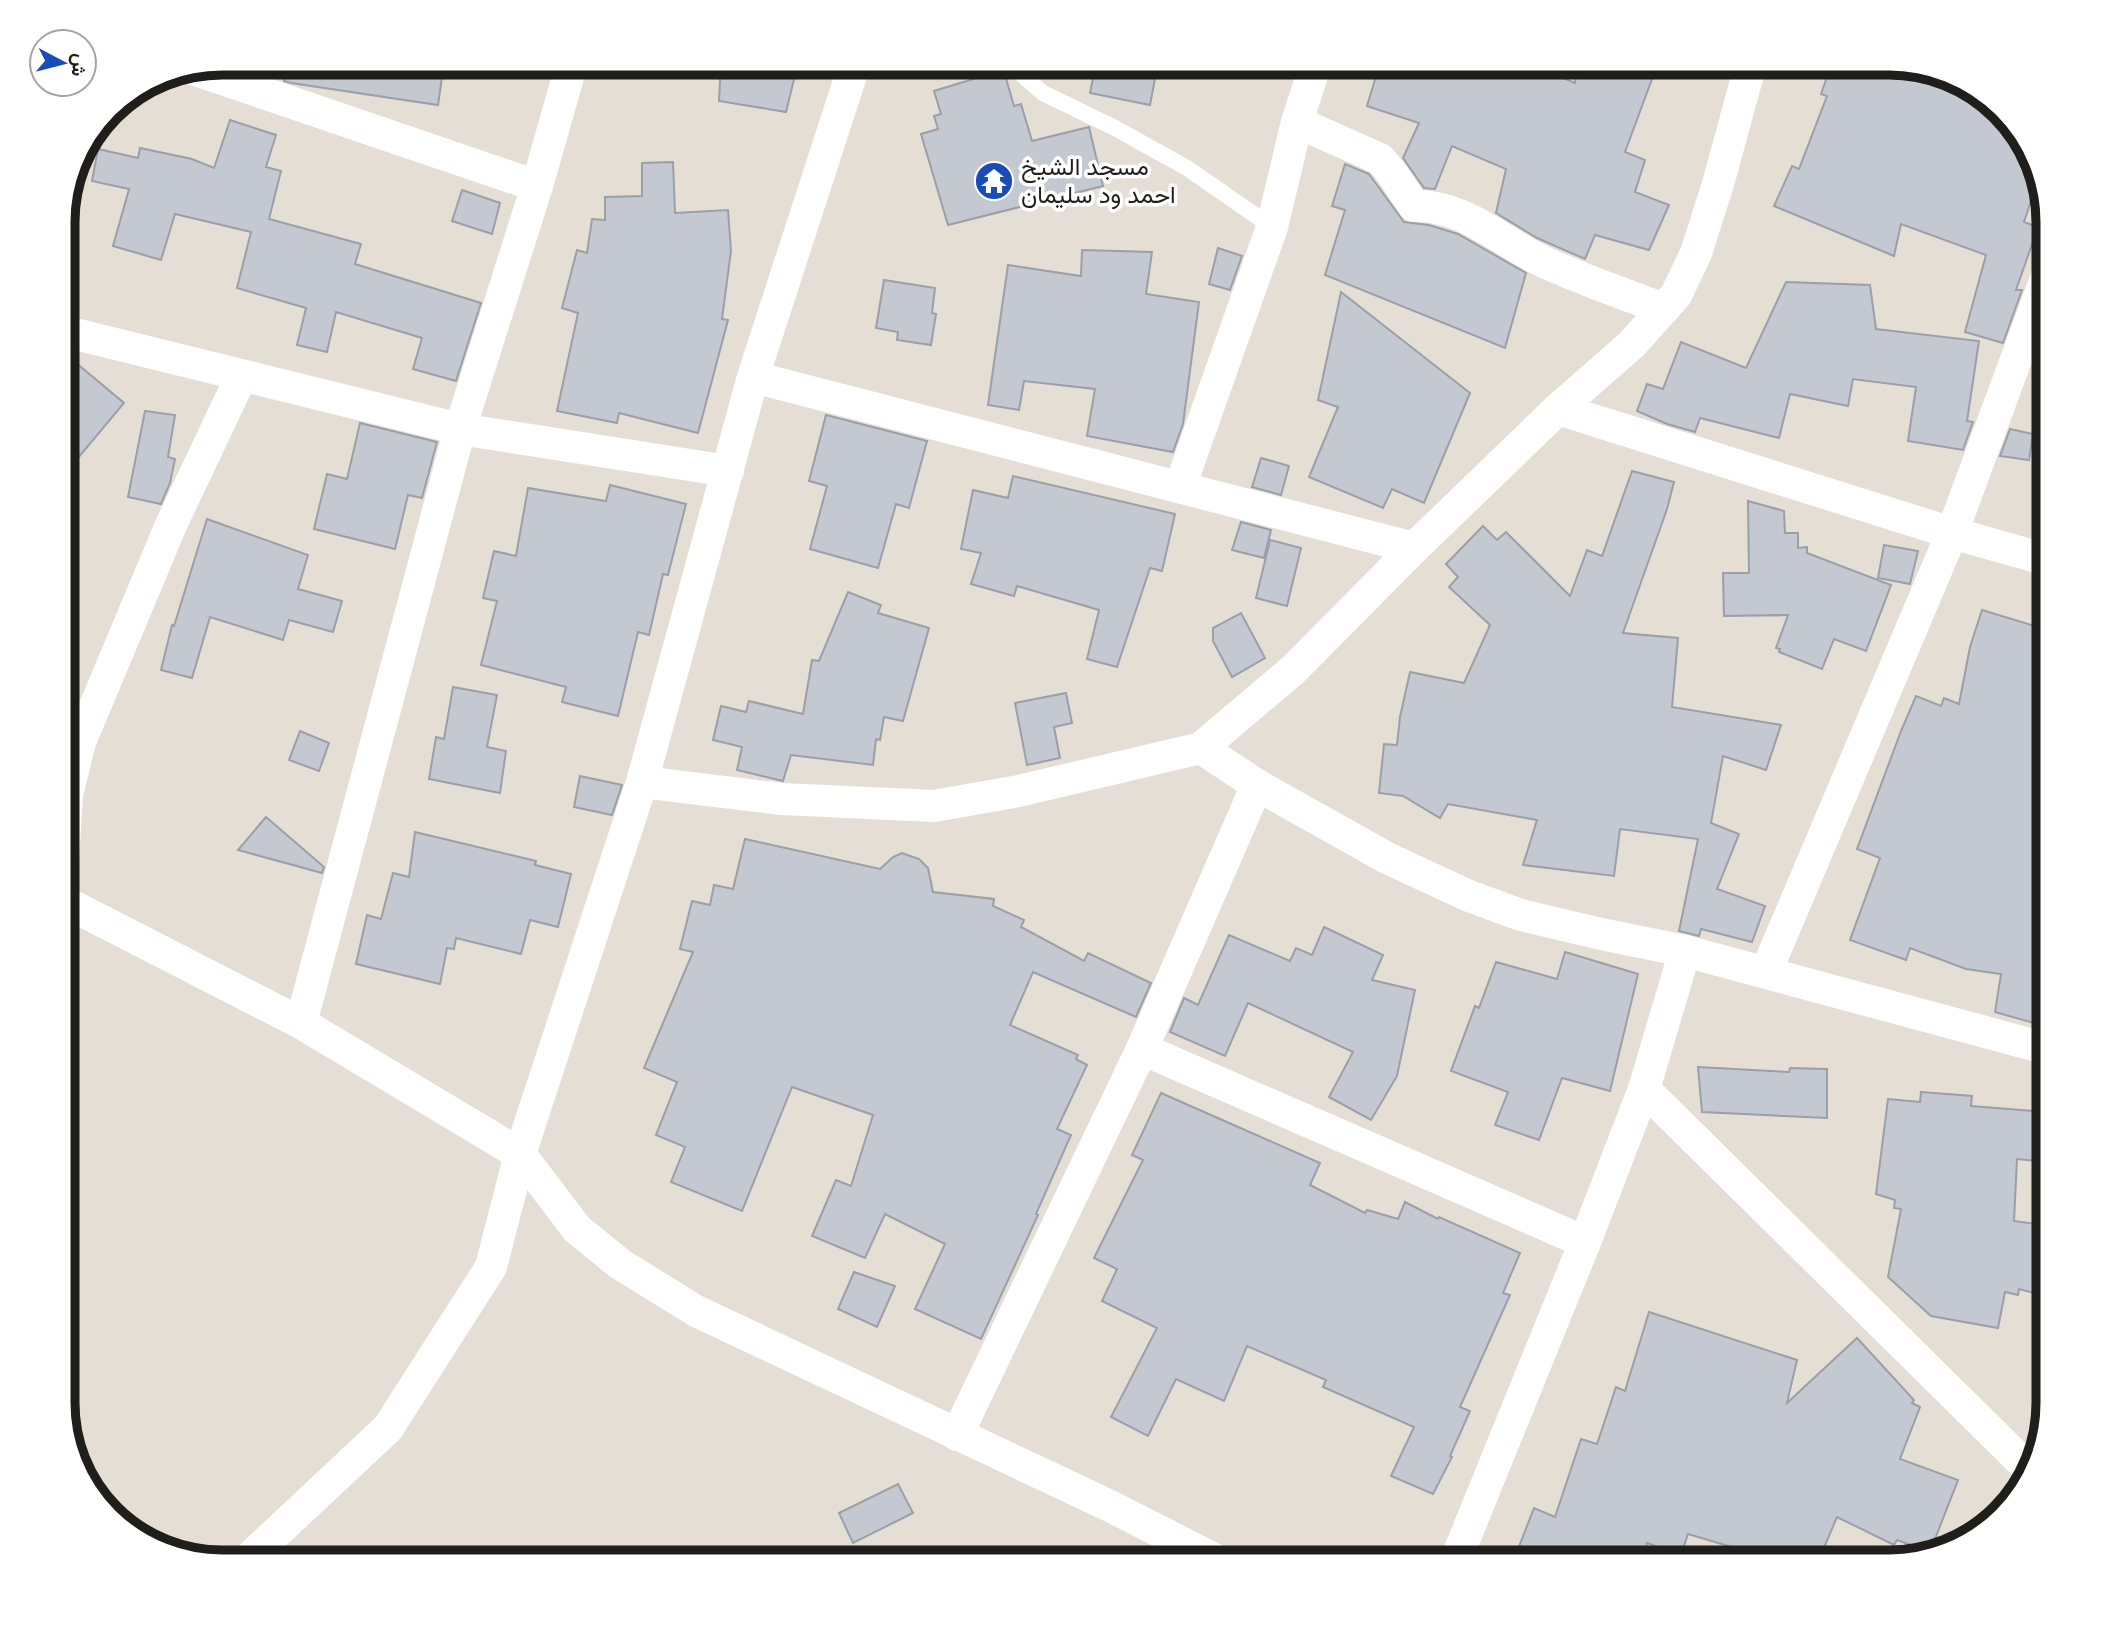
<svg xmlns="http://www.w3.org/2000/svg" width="2111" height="1625" font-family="'Fira Sans',Vazirmatn,sans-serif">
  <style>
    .building { fill: #c3c8d1; stroke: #9b9fa8; stroke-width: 2 }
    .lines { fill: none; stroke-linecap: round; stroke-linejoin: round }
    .service { stroke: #fff; stroke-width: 16 }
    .minor { stroke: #fff; stroke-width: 32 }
    .labels { text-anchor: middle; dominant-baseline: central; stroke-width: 7; stroke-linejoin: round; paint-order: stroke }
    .poi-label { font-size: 24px; fill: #201e1a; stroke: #fff; text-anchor: start }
    .rim { fill: none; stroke: #201e1a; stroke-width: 9 }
  </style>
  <rect width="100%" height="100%" fill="#e5ded5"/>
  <g class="building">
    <polygon points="286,63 444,63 438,105 291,83 284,81"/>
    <polygon points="721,63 798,63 786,112 719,101"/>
    <polygon points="1096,63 1158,63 1150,105 1090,93"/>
    <polygon points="1380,63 1527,63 1575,83 1577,63 1658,63 1625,152 1645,160 1635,192 1669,205 1649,250 1595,235 1585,259 1537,238 1496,213 1506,169 1452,146 1435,189 1424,188 1403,158 1419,123 1367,106"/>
    <polygon points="1832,63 1889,63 1986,96 2031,152 2038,180 2024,222 2038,227 2016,290 2022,290 2003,343 1965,332 1986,255 1901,224 1894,256 1774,206 1792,166 1799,169 1827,96 1821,94"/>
    <polygon points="993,73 1005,75 1014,106 1021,104 1032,141 1089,127 1103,186 948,225 921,134 938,129 934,116 941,114 934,91"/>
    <polygon points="230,120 276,135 266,167 281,171 269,219 361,244 355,264 481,303 456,381 413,369 422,338 336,312 327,352 297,345 306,308 237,288 251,232 175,214 161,260 113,246 129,189 92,181 98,149 138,158 140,148 192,159 214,168"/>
    <polygon points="673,162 675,213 728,210 731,251 722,319 728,320 698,433 619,413 617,423 557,411 578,313 562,308 577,250 587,253 592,219 605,220 605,197 642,196 642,163"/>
    <polygon points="1345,164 1369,174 1404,222 1429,225 1458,234 1526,273 1505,348 1325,275 1345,210 1332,206"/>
    <polygon points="462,190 500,203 492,234 452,221"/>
    <polygon points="1218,248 1242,256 1230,290 1209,284"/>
    <polygon points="1082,250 1152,252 1146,294 1199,302 1183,424 1173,452 1087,436 1095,389 1024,381 1019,410 988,405 1008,265 1081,276"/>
    <polygon points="884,280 935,288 932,313 936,314 931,345 897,340 898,332 876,328"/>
    <polygon points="1786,282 1870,285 1876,329 1979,341 1967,421 1973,422 1963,450 1908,441 1916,387 1853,379 1848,406 1790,394 1779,438 1700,418 1695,432 1667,424 1637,411 1647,384 1663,389 1681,342 1746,368"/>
    <polygon points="1341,292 1470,393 1424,503 1392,489 1383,508 1309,477 1338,407 1318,400"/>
    <polygon points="63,352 124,403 63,476"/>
    <polygon points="145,411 175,415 168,457 175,459 170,483 161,504 128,497"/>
    <polygon points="826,415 927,441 909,508 896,504 878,568 810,549 827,486 809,481"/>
    <polygon points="360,423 437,442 422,498 408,495 395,549 314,529 327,474 347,479"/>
    <polygon points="2010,429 2033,434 2029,460 2000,456"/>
    <polygon points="1261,458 1289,466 1281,495 1252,487"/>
    <polygon points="1632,471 1674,482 1667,509 1623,633 1678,638 1672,707 1781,725 1766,770 1723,756 1711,823 1739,834 1717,889 1765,906 1752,942 1701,929 1699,936 1679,931 1698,839 1620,829 1614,876 1523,865 1537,820 1448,804 1440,818 1403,796 1379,793 1384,744 1397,745 1400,717 1410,672 1464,683 1490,625 1449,587 1458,577 1446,564 1483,526 1497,540 1506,532 1570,596 1587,550 1602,556"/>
    <polygon points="1013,476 1175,514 1162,571 1150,568 1117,667 1087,659 1099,610 1017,586 1014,596 971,584 981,553 961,549 973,490 1008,498"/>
    <polygon points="610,485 686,504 668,575 663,574 649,635 638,632 618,716 562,702 566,687 481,665 497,601 483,598 494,551 516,556 528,488 606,501"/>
    <polygon points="1748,501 1784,511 1785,533 1798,533 1798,548 1807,547 1807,553 1891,585 1866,651 1834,639 1822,669 1779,652 1780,649 1776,648 1788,615 1724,616 1723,573 1749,573"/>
    <polygon points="207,519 308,555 298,589 342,601 333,632 289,620 283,640 210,617 192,678 161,670 172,625 174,626"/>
    <polygon points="1241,522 1271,530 1264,558 1232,550"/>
    <polygon points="1270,540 1301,548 1287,606 1256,598"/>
    <polygon points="1884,545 1918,551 1910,584 1878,578"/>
    <polygon points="848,592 881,605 878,613 929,628 903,721 884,717 880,740 876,739 873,765 791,755 783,781 737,770 742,747 713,740 721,706 746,712 749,701 803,714 812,660 819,661"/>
    <polygon points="1982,610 2048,630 2048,1027 1995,1012 2001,974 1966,969 1910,948 1906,960 1850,940 1880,858 1857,849 1901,731 1916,696 1941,706 1944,698 1959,704 1970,647"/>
    <polygon points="1241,613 1265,658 1232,677 1213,641 1213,628"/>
    <polygon points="453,687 497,695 487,747 506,751 500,793 429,779 436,737 444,739"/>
    <polygon points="1066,693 1072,723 1054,727 1060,758 1027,765 1015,703"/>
    <polygon points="300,731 329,743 319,771 289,760"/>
    <polygon points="580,776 622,785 612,815 574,807"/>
    <polygon points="266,817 324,867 322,873 238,850"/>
    <polygon points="415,832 536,861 535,865 571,874 558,927 530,920 521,954 456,938 454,949 447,948 440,984 356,964 367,915 381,919 393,873 409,877"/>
    <polygon points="745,839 880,869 893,857 902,853 919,859 928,868 933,892 994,899 993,906 1024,920 1021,927 1084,961 1088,953 1151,983 1136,1017 1033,972 1010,1025 1078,1055 1076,1059 1087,1065 1057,1129 1071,1135 1036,1214 1038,1215 981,1339 915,1309 945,1244 885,1214 865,1258 812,1236 836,1180 851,1186 873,1115 792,1087 742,1211 671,1182 685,1147 656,1135 677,1082 644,1068 693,952 680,949 692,901 710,905 714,885 733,889"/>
    <polygon points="1324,927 1383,955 1372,980 1415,990 1397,1076 1371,1120 1329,1097 1353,1052 1248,1003 1225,1056 1170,1032 1184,998 1198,1005 1229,935 1290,961 1296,948 1312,955"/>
    <polygon points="1565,952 1638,974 1610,1091 1562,1078 1539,1140 1495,1125 1508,1092 1451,1071 1475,1006 1479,1008 1496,962 1557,979"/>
    <polygon points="1698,1067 1789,1072 1790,1068 1827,1069 1827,1118 1702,1112"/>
    <polygon points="1921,1092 1972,1096 1971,1106 2048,1112 2048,1162 2017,1159 2014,1221 2042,1225 2034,1293 2019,1289 2018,1295 2005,1292 1998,1328 1931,1316 1888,1277 1901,1209 1894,1208 1895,1200 1876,1194 1888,1099 1920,1102"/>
    <polygon points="1161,1093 1320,1163 1310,1185 1365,1213 1367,1210 1398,1219 1405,1202 1438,1219 1439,1217 1520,1253 1503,1293 1510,1295 1460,1407 1470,1411 1450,1456 1452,1457 1433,1494 1391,1476 1414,1427 1323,1387 1326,1380 1247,1346 1224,1401 1176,1379 1148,1436 1111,1417 1157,1328 1102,1301 1117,1269 1094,1258 1143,1160 1132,1155"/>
    <polygon points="854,1272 895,1286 877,1327 838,1309"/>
    <polygon points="1649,1312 1797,1360 1787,1403 1857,1338 1914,1400 1912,1403 1920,1407 1900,1459 1958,1480 1930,1552 1897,1540 1894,1545 1837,1517 1818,1562 1742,1562 1745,1551 1688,1534 1681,1555 1647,1543 1642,1562 1513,1562 1534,1508 1555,1517 1581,1439 1597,1444 1616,1387 1625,1391"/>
    <polygon points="898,1484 913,1513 853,1543 839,1513"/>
  </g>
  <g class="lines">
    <polyline class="service" points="996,63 1012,66 1043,93 1115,128 1187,168 1272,227"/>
    <g class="minor">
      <polyline points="193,69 537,186"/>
      <path d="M1297 122 1380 159 1391 172 1414 206C1463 204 1501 242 1544 262 1583 280 1624 294 1664 309"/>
      <polyline points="63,331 460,429 728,471"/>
      <polyline points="753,377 1414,548"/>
      <polyline points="1558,409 1952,533 2048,560"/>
      <polyline points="1180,487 1272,227 1297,122 1316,63"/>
      <polyline points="1201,748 1257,785 1387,858 1469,896 1521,915 1601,934 1685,951 2048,1049"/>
      <polyline points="642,782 782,799 934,806 1019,791 1201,748 1293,670 1414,548 1558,409 1632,344 1676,295 1696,253 1718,184 1751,63"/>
      <polyline points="63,861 67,795 80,742 171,525 242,375"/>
      <polyline points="63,901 301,1023 520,1154 577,1229 620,1264 696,1311 1110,1506 1220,1562"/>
      <polyline points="1766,972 1952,533 2048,273"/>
      <polyline points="301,1023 460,429 537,186 572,63"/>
      <polyline points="1142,1049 1585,1242"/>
      <polyline points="1644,1089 2026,1466"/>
      <polyline points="957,1435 1142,1049 1257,785"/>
      <polyline points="245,1562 388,1428 491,1267 520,1154 642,782 753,377 855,63"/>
      <polyline points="1455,1562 1585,1242 1644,1089 1685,951"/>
    </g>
  </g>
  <defs>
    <g id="temple-disc" transform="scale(2.0125)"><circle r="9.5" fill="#1a4cb8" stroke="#fff"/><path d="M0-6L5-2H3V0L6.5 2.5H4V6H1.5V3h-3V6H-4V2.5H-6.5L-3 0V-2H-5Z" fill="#fff"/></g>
  </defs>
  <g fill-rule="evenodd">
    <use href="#temple-disc" x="994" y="181"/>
  </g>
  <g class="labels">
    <g class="poi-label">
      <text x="1021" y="167">مسجد الشيخ<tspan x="1021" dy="28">احمد ود سليمان</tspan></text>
    </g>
  </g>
  <path d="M0 0H2111V1625H0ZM222 75H1889A147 147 0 0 1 2036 222V1403A147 147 0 0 1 1889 1550H222A147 147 0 0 1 75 1403V222A147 147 0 0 1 222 75Z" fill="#fff" fill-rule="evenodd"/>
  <path class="rim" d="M222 75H1889A147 147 0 0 1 2036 222V1403A147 147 0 0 1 1889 1550H222A147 147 0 0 1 75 1403V222A147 147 0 0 1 222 75Z"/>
  <g transform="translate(63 63) rotate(97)"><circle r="33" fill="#ffffff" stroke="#a6a5a3" stroke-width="2"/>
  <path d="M0-5L12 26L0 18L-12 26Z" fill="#1a4cb8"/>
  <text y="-10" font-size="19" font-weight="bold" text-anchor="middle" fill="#201e1a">ش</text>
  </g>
</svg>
